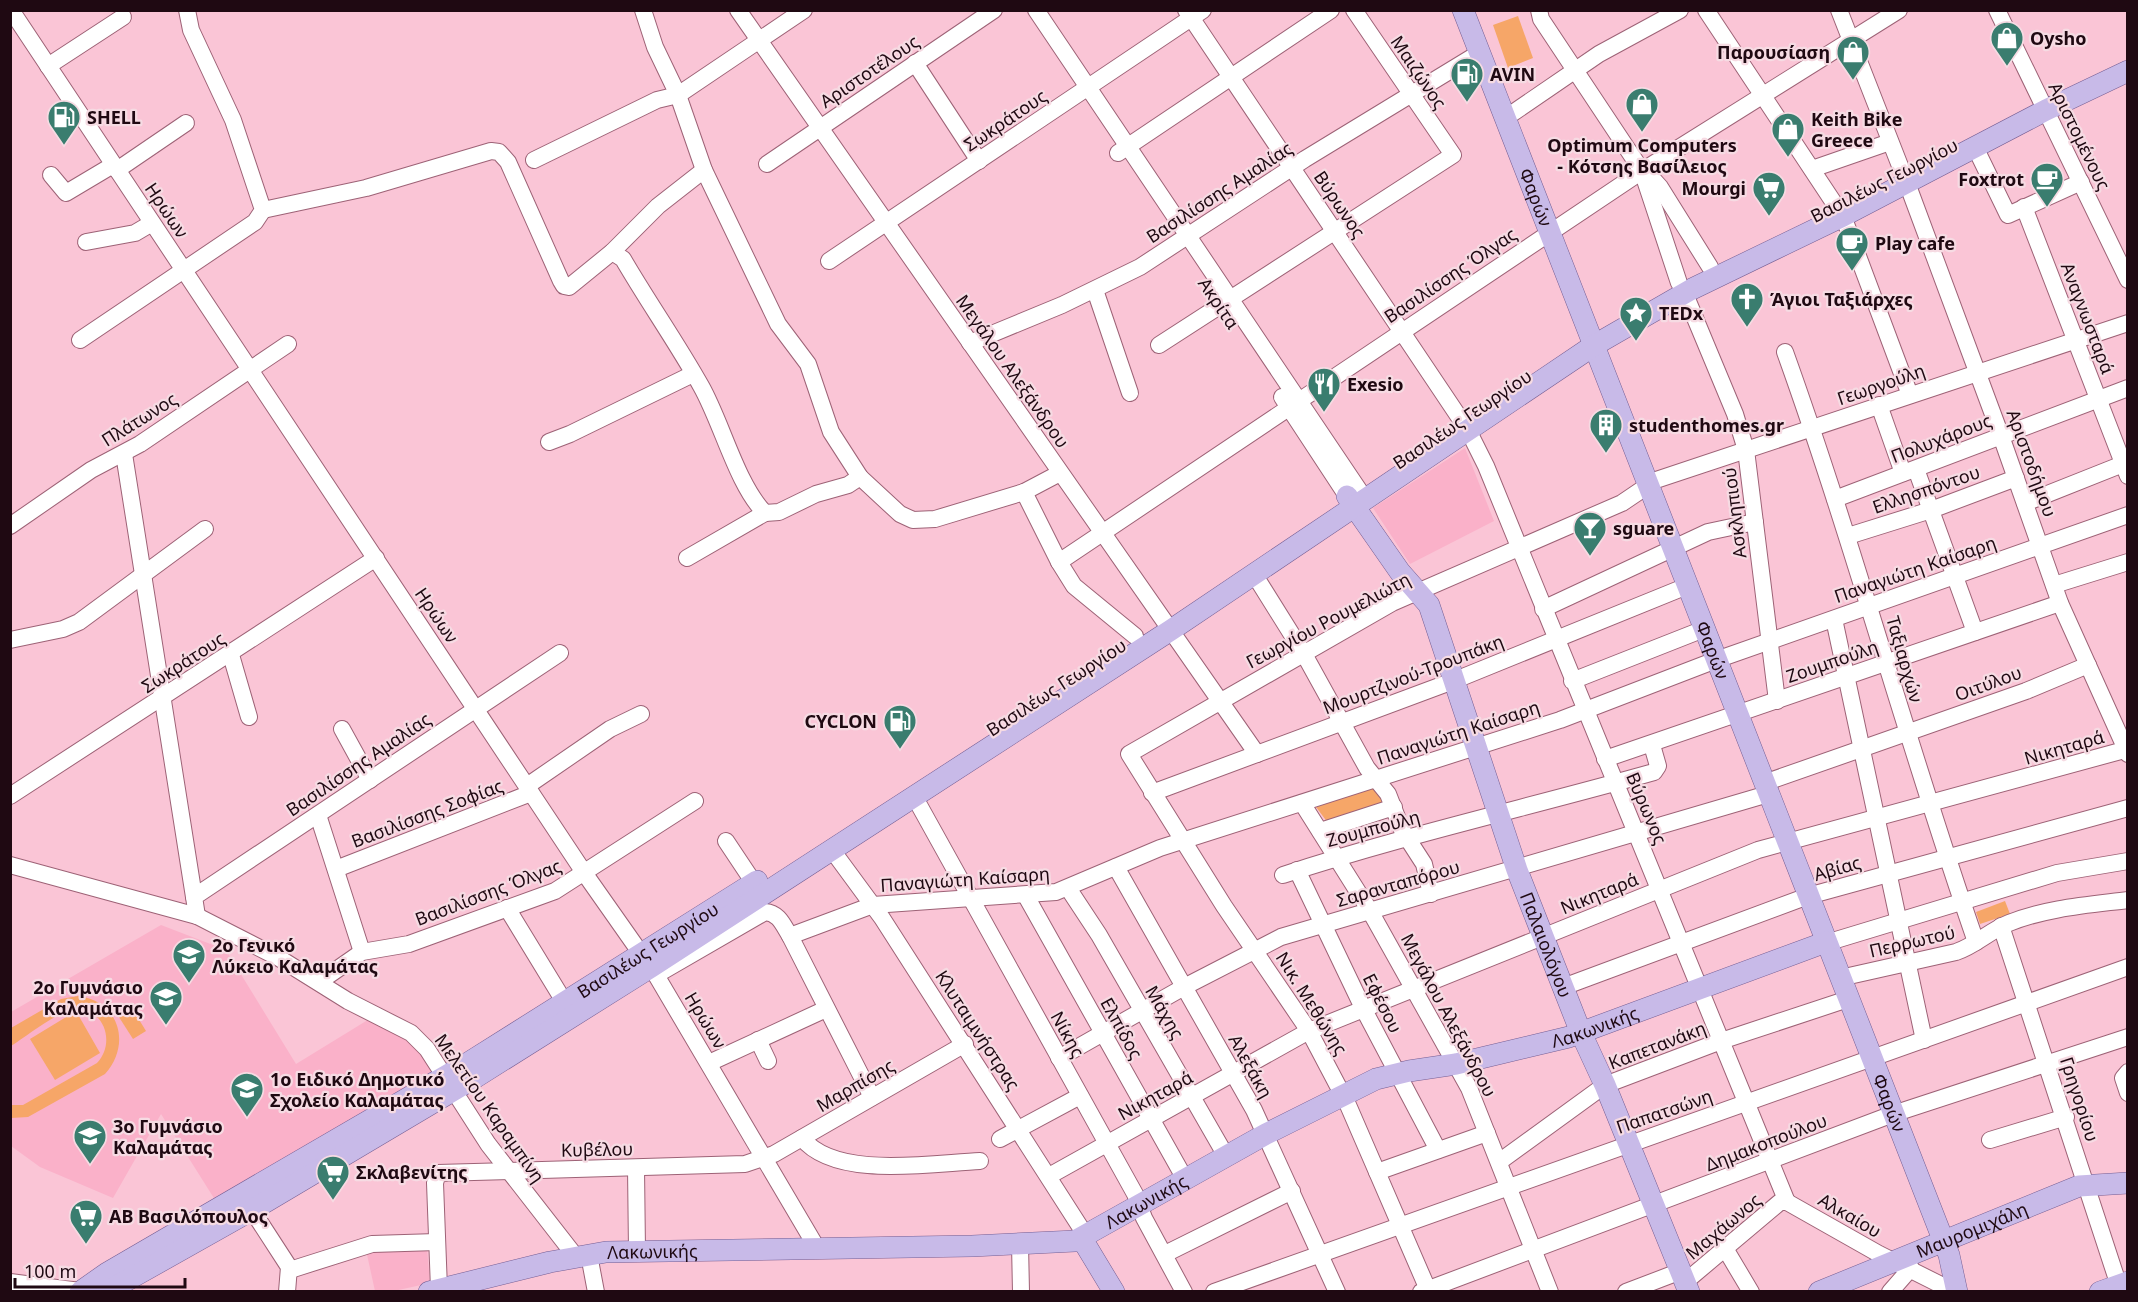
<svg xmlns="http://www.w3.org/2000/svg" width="2138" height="1302" font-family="'Noto Sans',sans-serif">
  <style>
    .built { fill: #fab1c9 }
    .green { fill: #f6a668 }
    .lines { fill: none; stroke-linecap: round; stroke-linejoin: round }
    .minor-casing { stroke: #9d6276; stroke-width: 18 }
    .major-casing { stroke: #755e93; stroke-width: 22 }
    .minor { stroke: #fff; stroke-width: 16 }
    .major { stroke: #c8bae8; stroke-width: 21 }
    .labels { text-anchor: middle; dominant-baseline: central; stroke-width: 4.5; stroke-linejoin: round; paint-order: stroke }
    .poi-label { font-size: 18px; font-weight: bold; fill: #1f0912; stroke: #f6dbe3; text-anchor: start }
    .street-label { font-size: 18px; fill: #1f0912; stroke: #f6dbe3 }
  </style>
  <rect width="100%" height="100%" fill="#fac5d6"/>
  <g class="built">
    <polygon points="1465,448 1494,521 1410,564 1373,508"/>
    <polygon points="161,925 226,950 296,1064 371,1018 404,1035 437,1073 217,1203 161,1114 113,1198 40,1167 11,1146 11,1012"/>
    <polygon points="427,1248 430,1283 394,1291 375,1291 366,1250"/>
  </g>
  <g class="green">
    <polygon points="1518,16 1533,58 1508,68 1493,25"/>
    <polygon points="1376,787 1386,804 1328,823 1316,807"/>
    <polygon points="2005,901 2010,914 1980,924 1976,912"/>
    <path d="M78 996C119 1001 132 1044 105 1074L28 1117 11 1118V1105H23L97 1063C117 1042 103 1004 71 1010 54 1014 27 1036 11 1046V1028L61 999Z"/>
    <polygon points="130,1005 146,1031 133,1039 117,1014"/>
    <polygon points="76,1011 100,1053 55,1080 30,1039"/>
  </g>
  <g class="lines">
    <g class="minor-casing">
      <g id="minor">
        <polyline points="11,10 585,874 656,975 817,1248"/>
        <polyline points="643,10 655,47 678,95 704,170 778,324 808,364 831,432 860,477 900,514 913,520 935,519 1024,492 1060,473"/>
        <polyline points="738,10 1257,754"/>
        <polyline points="1036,10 1365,499"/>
        <polyline points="1186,10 1461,420"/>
        <polyline points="1539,10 1541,19 1642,171 1679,283"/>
        <polyline points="1706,10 1836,206"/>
        <polyline points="1839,10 1902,171"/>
        <polyline points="1997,10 2128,280"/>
        <polyline points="915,63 979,161"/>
        <polyline points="48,66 123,17"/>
        <polyline points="1504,119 1599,54 1680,10"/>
        <polyline points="1975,147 2008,215 2081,182"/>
        <polyline points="1118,153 1331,10"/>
        <polyline points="534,160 657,100 678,95 804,10"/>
        <polyline points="767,164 994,10"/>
        <polyline points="1812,169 1890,142"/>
        <polyline points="117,170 186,123"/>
        <polyline points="1642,171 1650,176 1660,187 1710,267"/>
        <polyline points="51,175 66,193 113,165"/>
        <polyline points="1907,183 2001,436 2060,603 2128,754"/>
        <polyline points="2024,207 2128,476"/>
        <polyline points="263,210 366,188 491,151 499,152 508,162 561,281 564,286 569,287 612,252 658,206 704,170"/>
        <polyline points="1843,216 1910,395"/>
        <polyline points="86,242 135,233 152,223"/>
        <path d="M612 252 623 259C648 302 677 343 701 386 722 423 737 485 765 513L779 512 816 494 848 485 860 477"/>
        <polyline points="829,261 1203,10"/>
        <polyline points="1095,290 1130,393"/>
        <polyline points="1685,294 1735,414 1746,450 1777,701"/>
        <polyline points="80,340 255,222 263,210 233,120 191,30 187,10"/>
        <polyline points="970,343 1062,305 1140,267 1305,159 1479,53"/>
        <polyline points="1159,345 1453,155 1354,10"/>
        <path d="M1785 352C1855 547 1908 747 1976 942"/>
        <polyline points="1282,397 1347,496"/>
        <polyline points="1879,405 1903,473"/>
        <polyline points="1468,430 1486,466 1787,1202"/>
        <polyline points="549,442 570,434 693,374"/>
        <polyline points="124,454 194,897"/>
        <polyline points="1916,469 1975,632"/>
        <polyline points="1024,492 1059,562 1074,586 1135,636"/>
        <polyline points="1835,499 2128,388"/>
        <polyline points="2025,503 2123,464"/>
        <polyline points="10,526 91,470 140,444 288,344"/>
        <polyline points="1848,536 1931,510 2016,478"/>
        <polyline points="687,558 765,513"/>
        <polyline points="1059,562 1642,171 1899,10"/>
        <polyline points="1254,574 1304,654 1367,768 1388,794 1402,830 1424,864 1431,894"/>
        <polyline points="2054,585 2128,562"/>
        <polyline points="1543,609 1708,532 1755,522"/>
        <polyline points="1834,619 1924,1040"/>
        <polyline points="10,640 63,629 79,622 205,529"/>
        <polyline points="231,655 249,717"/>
        <polyline points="1572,681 1704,629"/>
        <polyline points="342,729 370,780"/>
        <polyline points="1605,759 2060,603"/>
        <polyline points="1764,783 2026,691 2088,665"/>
        <polyline points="527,786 610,729 641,714"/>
        <polyline points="1152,793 1453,681 1687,586"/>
        <polyline points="10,796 376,558"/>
        <polyline points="914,796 1135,1194 1144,1218 1184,1292"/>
        <polyline points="1302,803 1370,911 1469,1088 1550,1292"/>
        <polyline points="318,815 362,952"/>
        <polyline points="1320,831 1394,807"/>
        <polyline points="726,841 754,883"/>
        <polyline points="832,850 882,918 1086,1236"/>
        <polyline points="10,865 197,916 279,958 348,1001 411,1033 427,1049 488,1144 576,1257"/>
        <polyline points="1116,867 1254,1110 1337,1292"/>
        <polyline points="336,869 531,793"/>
        <polyline points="1297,870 1363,1008 1438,1150"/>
        <path d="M1283 875C1405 835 1530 807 1654 772L1658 766 1652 745"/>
        <polyline points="1068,888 1099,935 1226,1156"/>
        <polyline points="1026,896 1185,1179"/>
        <polyline points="507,908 565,1003"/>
        <polyline points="197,916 194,897 560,653"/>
        <polyline points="2001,926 2121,1292"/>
        <polyline points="790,936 873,905 1056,892 1160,848 1560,720 1716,660 2128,515"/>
        <polyline points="1826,943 2057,873 2128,861"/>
        <path d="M656 975 765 912C779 913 783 925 790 936L872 1097"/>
        <path d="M1840 978 1956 952C1975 946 1989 931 2009 923 2046 908 2088 905 2128 900"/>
        <polyline points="319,982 362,952 409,944 555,891 695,801"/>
        <polyline points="1563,987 1808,896 2128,808"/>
        <polyline points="758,1040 768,1061"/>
        <polyline points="1059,1058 1184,987 1281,937 1768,794"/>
        <polyline points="709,1063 826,1009"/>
        <polyline points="2128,1072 2123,1078 2128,1093"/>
        <path d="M802 1138C835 1180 932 1163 980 1161"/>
        <polyline points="1000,1139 1080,1096"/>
        <polyline points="1990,1140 2066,1117"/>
        <polyline points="1499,1162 1605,1085 1721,1041 1848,999"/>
        <polyline points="636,1168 637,1251"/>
        <polyline points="1377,1172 1487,1133"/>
        <polyline points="1049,1176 1309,1031 1758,850 2128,749"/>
        <polyline points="1787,1202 1879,1254 1955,1292"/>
        <polyline points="252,1210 289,1267 287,1292"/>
        <polyline points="1020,1244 1021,1292"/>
        <polyline points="1726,1250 1751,1292"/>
        <polyline points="1165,1254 1292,1191"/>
        <polyline points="589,1255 596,1292"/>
        <polyline points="290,1270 372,1244 437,1242"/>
        <polyline points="10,1282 80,1291"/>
        <polyline points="1685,1282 1780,1202 1787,1202"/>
        <polyline points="439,1289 435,1183 438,1173 745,1164 774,1154 965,1044"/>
        <polyline points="1214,1292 2128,967"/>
        <polyline points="1421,1292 1893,1114 2128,1037"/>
        <polyline points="1429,1292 1348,1105 1309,1031 1224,906 1129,754 1392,603 1622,503 1656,480 2128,323"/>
        <polyline points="1626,1292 1681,1271"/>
        <polyline points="1890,1292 1911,1268"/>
      </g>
    </g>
    <g class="major-casing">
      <g id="major">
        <path id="s1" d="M1463 10 1949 1255 1957 1292"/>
        <path id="s2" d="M1347 496 1400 572 1429 605 1517 870 1581 1033 1605 1085 1689 1292"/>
        <polyline points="1082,1239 1114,1292"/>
        <path id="s3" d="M80 1292 107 1273 468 1063 757 881"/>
        <polyline points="106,1292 252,1210 476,1077 651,967 1171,630 1593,346 1692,289 1843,216 2046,110 2128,71"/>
        <path id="s4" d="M429 1292 550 1262 606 1252 972 1246 1075 1241 1266 1134 1376 1079 1409 1071 1456 1064 1569 1037 1826 942"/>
        <path id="s5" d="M1819 1292 2079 1186 2128 1183"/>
        <polyline points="2100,1292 2128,1282"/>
      </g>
    </g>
    <use href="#minor" class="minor"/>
    <use href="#major" class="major"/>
  </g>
  <defs>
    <g id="shop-pin" transform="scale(1.725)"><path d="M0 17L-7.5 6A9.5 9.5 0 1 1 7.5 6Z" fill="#3a7d6f" stroke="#f6dbe3"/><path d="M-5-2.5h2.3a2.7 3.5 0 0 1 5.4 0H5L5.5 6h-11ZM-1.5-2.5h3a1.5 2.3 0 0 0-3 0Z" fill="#fff"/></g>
    <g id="fuel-pin" transform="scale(1.725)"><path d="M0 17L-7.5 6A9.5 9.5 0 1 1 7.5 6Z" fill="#3a7d6f" stroke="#f6dbe3"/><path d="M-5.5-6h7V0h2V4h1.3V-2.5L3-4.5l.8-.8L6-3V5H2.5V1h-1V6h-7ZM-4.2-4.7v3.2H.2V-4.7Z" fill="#fff"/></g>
    <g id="cafe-pin" transform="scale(1.725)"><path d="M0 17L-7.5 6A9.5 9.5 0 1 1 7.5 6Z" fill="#3a7d6f" stroke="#f6dbe3"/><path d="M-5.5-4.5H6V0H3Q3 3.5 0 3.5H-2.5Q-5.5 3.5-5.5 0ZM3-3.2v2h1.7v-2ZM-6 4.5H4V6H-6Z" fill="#fff"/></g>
    <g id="supermarket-pin" transform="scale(1.725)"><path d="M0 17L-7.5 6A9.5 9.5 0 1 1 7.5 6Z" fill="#3a7d6f" stroke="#f6dbe3"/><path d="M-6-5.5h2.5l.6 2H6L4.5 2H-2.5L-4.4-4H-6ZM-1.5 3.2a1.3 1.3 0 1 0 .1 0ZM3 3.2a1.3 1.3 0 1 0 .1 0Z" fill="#fff"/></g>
    <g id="church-pin" transform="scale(1.725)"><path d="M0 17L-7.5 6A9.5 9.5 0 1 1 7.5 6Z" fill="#3a7d6f" stroke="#f6dbe3"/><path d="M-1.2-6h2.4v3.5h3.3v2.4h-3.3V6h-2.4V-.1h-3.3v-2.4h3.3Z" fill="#fff"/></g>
    <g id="sight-pin" transform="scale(1.725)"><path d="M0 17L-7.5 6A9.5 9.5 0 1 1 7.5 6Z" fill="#3a7d6f" stroke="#f6dbe3"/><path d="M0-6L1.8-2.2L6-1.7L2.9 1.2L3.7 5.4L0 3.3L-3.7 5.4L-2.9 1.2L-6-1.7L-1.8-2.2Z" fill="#fff"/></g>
    <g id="restaurant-pin" transform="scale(1.725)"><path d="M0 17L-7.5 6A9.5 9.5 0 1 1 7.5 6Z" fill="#3a7d6f" stroke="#f6dbe3"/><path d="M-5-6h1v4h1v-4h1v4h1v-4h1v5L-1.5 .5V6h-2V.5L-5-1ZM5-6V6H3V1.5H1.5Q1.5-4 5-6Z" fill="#fff"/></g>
    <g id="building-pin" transform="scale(1.725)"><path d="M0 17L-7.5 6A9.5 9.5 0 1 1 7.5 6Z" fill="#3a7d6f" stroke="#f6dbe3"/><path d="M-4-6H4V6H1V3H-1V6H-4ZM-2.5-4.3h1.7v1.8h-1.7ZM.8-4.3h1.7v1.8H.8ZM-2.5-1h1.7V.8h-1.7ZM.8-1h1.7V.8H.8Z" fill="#fff"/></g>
    <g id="bar-pin" transform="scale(1.725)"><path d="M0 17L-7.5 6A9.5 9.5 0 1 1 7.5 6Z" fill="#3a7d6f" stroke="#f6dbe3"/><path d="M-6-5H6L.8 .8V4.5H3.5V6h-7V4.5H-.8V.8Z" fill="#fff"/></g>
    <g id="school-pin" transform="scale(1.725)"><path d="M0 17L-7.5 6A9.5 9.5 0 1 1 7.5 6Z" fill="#3a7d6f" stroke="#f6dbe3"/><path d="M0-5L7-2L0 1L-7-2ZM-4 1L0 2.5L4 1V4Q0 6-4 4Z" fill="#fff"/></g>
  </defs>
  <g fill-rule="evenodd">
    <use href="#shop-pin" x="2007" y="38"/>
    <use href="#shop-pin" x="1853" y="52"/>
    <use href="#fuel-pin" x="1467" y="74"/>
    <use href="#shop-pin" x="1642" y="104"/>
    <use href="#fuel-pin" x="64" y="117"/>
    <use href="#shop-pin" x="1788" y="129"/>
    <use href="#cafe-pin" x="2047" y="179"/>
    <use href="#supermarket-pin" x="1769" y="188"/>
    <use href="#cafe-pin" x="1852" y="243"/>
    <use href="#church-pin" x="1747" y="299"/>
    <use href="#sight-pin" x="1636" y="313"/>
    <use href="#restaurant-pin" x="1324" y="384"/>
    <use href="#building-pin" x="1606" y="425"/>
    <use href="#bar-pin" x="1590" y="528"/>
    <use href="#fuel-pin" x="900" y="721"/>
    <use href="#school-pin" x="189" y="955"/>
    <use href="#school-pin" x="166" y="997"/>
    <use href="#school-pin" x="247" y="1089"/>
    <use href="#school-pin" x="90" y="1136"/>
    <use href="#supermarket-pin" x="333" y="1172"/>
    <use href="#supermarket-pin" x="86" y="1216"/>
  </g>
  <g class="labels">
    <g class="poi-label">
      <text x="2030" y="38">Oysho</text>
      <text x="1830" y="52" text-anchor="end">Παρουσίαση</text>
      <text x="1490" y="74">AVIN</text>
      <text x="87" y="117">SHELL</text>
      <text x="1811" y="119">Keith Bike<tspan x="1811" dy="21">Greece</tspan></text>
      <text x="1642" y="145" text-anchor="middle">Optimum Computers<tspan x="1642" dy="21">- Κότσης Βασίλειος</tspan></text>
      <text x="2024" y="179" text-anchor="end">Foxtrot</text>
      <text x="1746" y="188" text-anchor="end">Mourgi</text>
      <text x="1875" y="243">Play cafe</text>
      <text x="1770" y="299">Άγιοι Ταξιάρχες</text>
      <text x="1659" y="313">TEDx</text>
      <text x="1347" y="384">Exesio</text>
      <text x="1629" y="425">studenthomes.gr</text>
      <text x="1613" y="528">sguare</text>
      <text x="877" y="721" text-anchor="end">CYCLON</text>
      <text x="212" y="945">2ο Γενικό<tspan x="212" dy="21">Λύκειο Καλαμάτας</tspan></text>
      <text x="143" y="987" text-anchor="end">2ο Γυμνάσιο<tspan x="143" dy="21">Καλαμάτας</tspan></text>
      <text x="270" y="1079">1ο Ειδικό Δημοτικό<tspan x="270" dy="21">Σχολείο Καλαμάτας</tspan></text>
      <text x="113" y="1126">3ο Γυμνάσιο<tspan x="113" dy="21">Καλαμάτας</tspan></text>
      <text x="356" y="1172">Σκλαβενίτης</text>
      <text x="109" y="1216">ΑΒ Βασιλόπουλος</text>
    </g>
    <g class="street-label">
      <text transform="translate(869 71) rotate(-34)">Αριστοτέλους</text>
      <text transform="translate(1419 72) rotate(56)">Μαιζώνος</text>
      <text transform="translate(1005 120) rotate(-34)">Σωκράτους</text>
      <text transform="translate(2080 136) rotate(64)">Αριστομένους</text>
      <text transform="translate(1884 180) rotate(-27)">Βασιλέως Γεωργίου</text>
      <text transform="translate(1219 192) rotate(-33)">Βασιλίσσης Αμαλίας</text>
      <text stroke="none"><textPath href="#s1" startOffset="201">Φαρών</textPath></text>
      <text transform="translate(1340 204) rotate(56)">Βύρωνος</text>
      <text transform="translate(167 210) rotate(56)">Ηρώων</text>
      <text transform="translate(1450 275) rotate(-34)">Βασιλίσσης Όλγας</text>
      <text transform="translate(1219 303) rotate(56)">Ακρίτα</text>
      <text transform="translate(2088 318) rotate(69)">Αναγνωσταρά</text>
      <text transform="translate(1013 371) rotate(55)">Μεγάλου Αλεξάνδρου</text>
      <text transform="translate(1881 384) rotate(-19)">Γεωργούλη</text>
      <text transform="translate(139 419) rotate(-32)">Πλάτωνος</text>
      <text transform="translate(1462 419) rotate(-34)">Βασιλέως Γεωργίου</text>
      <text transform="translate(1941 438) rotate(-21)">Πολυχάρους</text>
      <text transform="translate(2032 463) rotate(70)">Αριστοδήμου</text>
      <text transform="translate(1926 489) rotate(-19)">Ελλησπόντου</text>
      <text transform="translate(1734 513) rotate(-97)">Ασκληπιού</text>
      <text transform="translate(1915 569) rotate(-19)">Παναγιώτη Καίσαρη</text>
      <text transform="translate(437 615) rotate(56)">Ηρώων</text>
      <text transform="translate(1328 620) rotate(-28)">Γεωργίου Ρουμελιώτη</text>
      <text stroke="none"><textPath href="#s1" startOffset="687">Φαρών</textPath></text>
      <text transform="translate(1905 659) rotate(74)">Ταξιαρχών</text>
      <text transform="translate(1832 661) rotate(-19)">Ζουμπούλη</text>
      <text transform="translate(183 662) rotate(-33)">Σωκράτους</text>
      <text transform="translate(1413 674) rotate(-21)">Μουρτζινού-Τρουπάκη</text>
      <text transform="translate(1988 683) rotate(-20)">Οιτύλου</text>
      <text transform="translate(1056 687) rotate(-33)">Βασιλέως Γεωργίου</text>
      <text transform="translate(1458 732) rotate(-18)">Παναγιώτη Καίσαρη</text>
      <text transform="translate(2064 747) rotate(-16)">Νικηταρά</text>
      <text transform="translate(358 764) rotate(-34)">Βασιλίσσης Αμαλίας</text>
      <text transform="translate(1647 808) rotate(67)">Βύρωνος</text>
      <text transform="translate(427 813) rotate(-21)">Βασιλίσσης Σοφίας</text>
      <text transform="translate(1373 828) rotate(-15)">Ζουμπούλη</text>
      <text transform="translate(1837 868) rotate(-16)">Αβίας</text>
      <text transform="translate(965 879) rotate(-4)">Παναγιώτη Καίσαρη</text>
      <text transform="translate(1398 883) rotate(-16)">Σαρανταπόρου</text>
      <text transform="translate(488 892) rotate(-21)">Βασιλίσσης Όλγας</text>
      <text transform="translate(1599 893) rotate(-22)">Νικηταρά</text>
      <text transform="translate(1912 941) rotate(-13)">Περρωτού</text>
      <text stroke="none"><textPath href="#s2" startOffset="496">Παλαιολόγου</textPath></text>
      <text stroke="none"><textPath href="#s3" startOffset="663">Βασιλέως Γεωργίου</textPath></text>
      <text transform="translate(1312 1003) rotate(58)">Νικ. Μεθώνης</text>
      <text transform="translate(1383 1003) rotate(63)">Εφέσου</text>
      <text transform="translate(1165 1012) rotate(60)">Μάχης</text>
      <text transform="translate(1449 1015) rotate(62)">Μεγάλου Αλεξάνδρου</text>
      <text transform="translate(706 1020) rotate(59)">Ηρώων</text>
      <text stroke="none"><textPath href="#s4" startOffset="1218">Λακωνικής</textPath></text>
      <text transform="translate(1122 1028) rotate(61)">Ελπίδος</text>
      <text transform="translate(978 1030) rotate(57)">Κλυταιμνήστρας</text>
      <text transform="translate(1068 1034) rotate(61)">Νίκης</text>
      <text transform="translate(1657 1045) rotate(-21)">Καπετανάκη</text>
      <text transform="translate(1251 1066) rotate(61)">Αλεξάκη</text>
      <text transform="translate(855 1085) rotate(-30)">Μαρπίσης</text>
      <text transform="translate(1155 1095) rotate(-29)">Νικηταρά</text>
      <text transform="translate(2080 1099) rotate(72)">Γρηγορίου</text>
      <text stroke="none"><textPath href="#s1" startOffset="1173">Φαρών</textPath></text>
      <text transform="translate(490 1108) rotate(55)">Μελετίου Καραμπίνη</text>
      <text transform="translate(1664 1111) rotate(-19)">Παπατσώνη</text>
      <text transform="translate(1766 1142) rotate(-21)">Δημακοπούλου</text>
      <text transform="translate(597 1149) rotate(-1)">Κυβέλου</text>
      <text stroke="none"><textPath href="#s4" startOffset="732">Λακωνικής</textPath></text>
      <text transform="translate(1850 1215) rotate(30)">Αλκαίου</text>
      <text transform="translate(1723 1226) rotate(-40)">Μαχάωνος</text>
      <text stroke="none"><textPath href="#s5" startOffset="165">Μαυρομιχάλη</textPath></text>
      <text stroke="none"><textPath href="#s4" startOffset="228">Λακωνικής</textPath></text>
    </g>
  </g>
  <rect width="2138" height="1302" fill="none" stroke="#1f0912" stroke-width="24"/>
  <path d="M15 1278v9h170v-9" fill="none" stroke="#1f0912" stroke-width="3"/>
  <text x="24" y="1278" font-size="18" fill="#1f0912" stroke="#f6dbe3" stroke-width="4.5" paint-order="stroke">100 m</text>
</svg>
